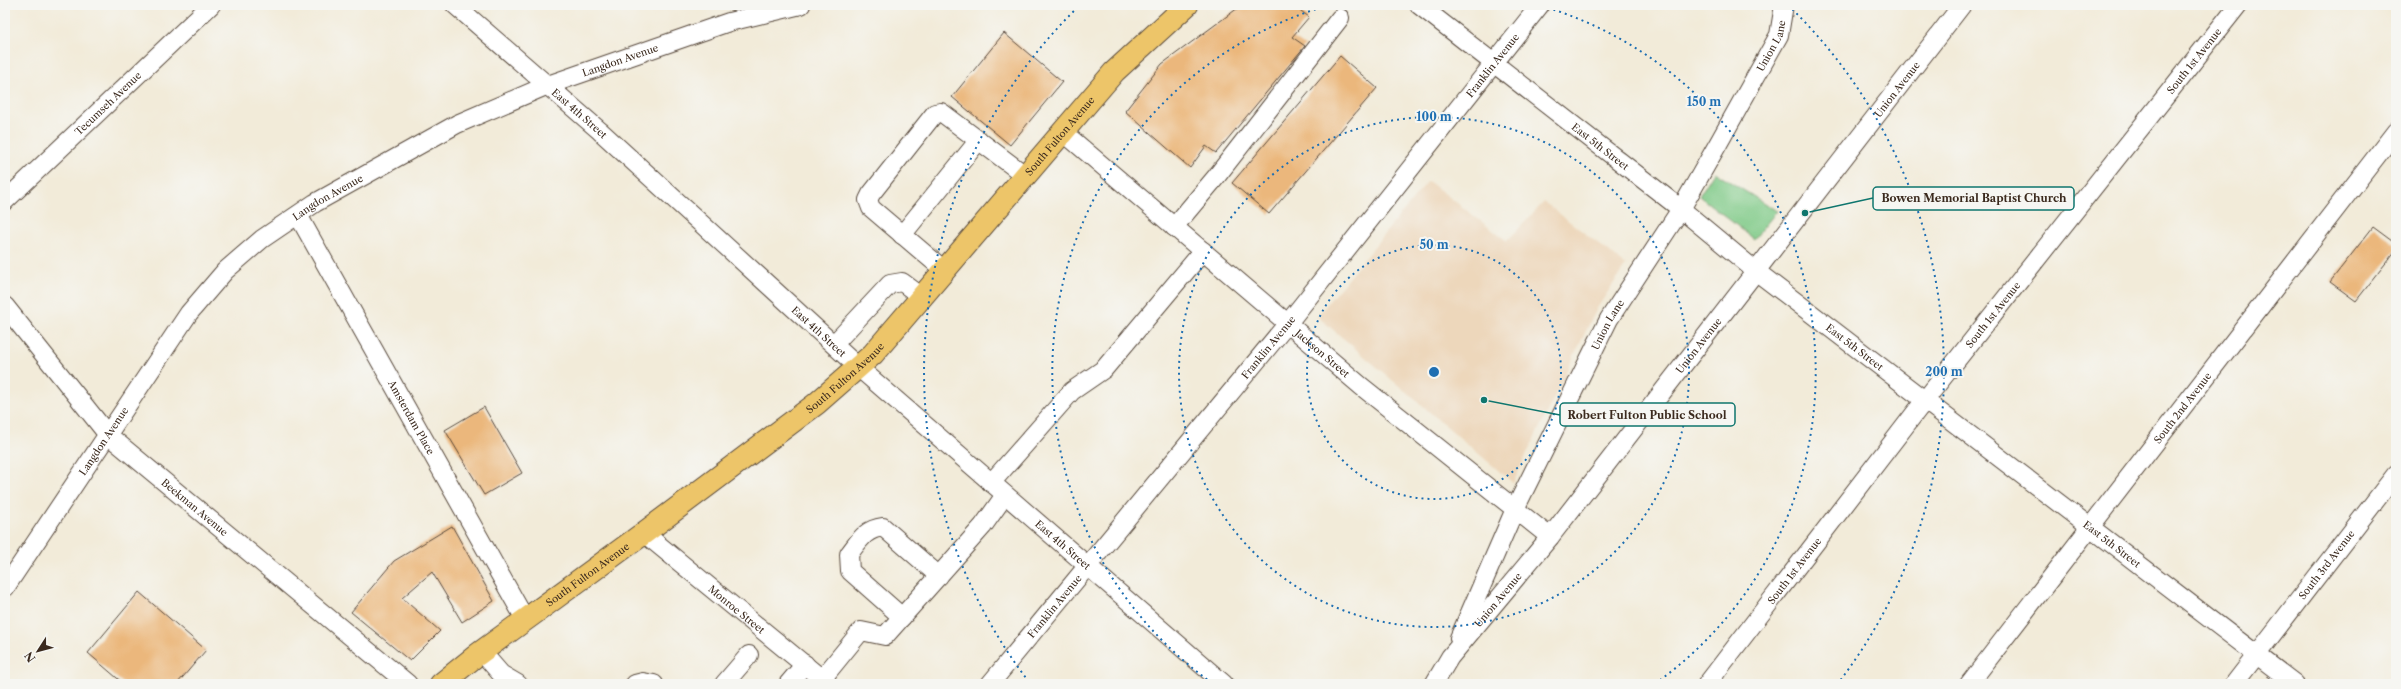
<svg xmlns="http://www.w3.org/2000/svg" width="2401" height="689" font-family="'Libre Caslon Text',serif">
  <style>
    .built { fill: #edd7bb }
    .green { fill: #80ca88; stroke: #5e7a53 }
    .building { fill: #ebb77c }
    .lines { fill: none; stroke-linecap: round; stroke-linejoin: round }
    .minor-casing { stroke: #56473a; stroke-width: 20 }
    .major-casing { stroke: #56473a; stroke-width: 24 }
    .minor { stroke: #fff; stroke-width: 18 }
    .major { stroke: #edc569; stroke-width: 22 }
    .ring { fill: none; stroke: #1f6fb2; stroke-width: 2; stroke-dasharray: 2 4 }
    .labels { text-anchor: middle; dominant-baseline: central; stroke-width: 4; stroke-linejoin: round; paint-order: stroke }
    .street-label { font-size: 10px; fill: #3b2a1e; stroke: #f6f6f2 }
    .centre { fill: #1f6fb2; stroke: #f6f6f2; stroke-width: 2 }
    .ring-label { font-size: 12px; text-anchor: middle; font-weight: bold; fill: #1f6fb2; stroke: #f6f6f2; stroke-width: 4; stroke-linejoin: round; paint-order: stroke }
    .leader { fill: none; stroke: #0f766e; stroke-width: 1.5 }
    .callout-dot { fill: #0f766e; stroke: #f6f6f2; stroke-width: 1.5 }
    .callout { fill: #f6f6f2; stroke: #0f766e; stroke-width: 1.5 }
    .callout-label { font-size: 11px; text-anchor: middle; font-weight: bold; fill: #3b2a1e }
  </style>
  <rect width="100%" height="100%" fill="#f6f6f2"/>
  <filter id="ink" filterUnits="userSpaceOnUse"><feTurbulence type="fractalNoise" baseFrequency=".025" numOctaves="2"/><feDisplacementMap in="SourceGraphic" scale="8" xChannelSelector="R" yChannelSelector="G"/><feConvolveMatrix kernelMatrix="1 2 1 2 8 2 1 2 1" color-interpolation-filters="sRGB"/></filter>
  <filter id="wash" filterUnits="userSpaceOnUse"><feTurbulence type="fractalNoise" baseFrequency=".012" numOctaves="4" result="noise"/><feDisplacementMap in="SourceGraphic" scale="16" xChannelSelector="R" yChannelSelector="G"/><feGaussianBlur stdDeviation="0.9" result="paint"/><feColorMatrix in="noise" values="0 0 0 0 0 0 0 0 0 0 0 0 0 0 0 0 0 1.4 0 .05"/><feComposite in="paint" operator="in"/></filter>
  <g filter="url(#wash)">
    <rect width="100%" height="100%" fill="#f2ebd9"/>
    <polygon class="built" points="1428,181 1507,241 1544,202 1626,265 1597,308 1513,483 1317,316"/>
    <polygon class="green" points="1714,172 1777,211 1754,239 1699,196"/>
    <g id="blocks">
      <g class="building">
        <polygon points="1242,5 1293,5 1309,17 1292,37 1305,46 1216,153 1206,146 1190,168 1125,111 1162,64"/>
        <polygon points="1004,33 1062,82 1010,145 952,97"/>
        <polygon points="1340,56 1377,88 1269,214 1232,183"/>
        <polygon points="2373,227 2396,244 2396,250 2356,301 2330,282"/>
        <polygon points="484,407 522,473 484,495 445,430"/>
        <polygon points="452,526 494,601 462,622 432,572 402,598 440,631 410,661 351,612 394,561"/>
        <polygon points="139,592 206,650 177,684 124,684 88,653"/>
      </g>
    </g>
  </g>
  <g filter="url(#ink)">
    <use href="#blocks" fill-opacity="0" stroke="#56473a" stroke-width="1"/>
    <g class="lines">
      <g class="minor-casing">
        <g id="minor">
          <path id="s1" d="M455 5 600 131 858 367 1224 684"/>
          <path id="s2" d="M1419 5 1681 209 1757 272 2295 684"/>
          <path id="s3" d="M1063 132 1361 386 1550 537"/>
          <path id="s4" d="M5 201 211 5"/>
          <path id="s5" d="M298 215 521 612 524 620"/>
          <polyline points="1174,227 1216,177 1340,18"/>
          <polyline points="902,235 979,140"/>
          <polyline points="945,271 871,208 868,200 871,194 935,113 941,112 1026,176"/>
          <path id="s6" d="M5 306 108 435 408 684"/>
          <polyline points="834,344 890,284 902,282 922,297"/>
          <polyline points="991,483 1072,391 1104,369 1203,251"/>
          <path id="s7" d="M644 533 828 684"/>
          <path id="s8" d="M5 588 189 313 225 271 262 239 315 203 457 124 548 85 729 22 801 5"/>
          <path d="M902 617 850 571 849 554C859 541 865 529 883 527L939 576"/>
          <path id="s9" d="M1459 638 1515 509 1609 319 1681 209 1718 144 1779 35 1784 5"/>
          <polyline points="481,651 501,674 518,684"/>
          <polyline points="822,679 861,631 885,636 983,526 1005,495"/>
          <polyline points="635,684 643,682 654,684"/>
          <polyline points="724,684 749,655"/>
          <polyline points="788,684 805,664"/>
          <path id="s10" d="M990 684 1288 323 1540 5"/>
          <path id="s11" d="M1434 684 1450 657 1550 537 1962 5"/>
          <path id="s12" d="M1707 684 1925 400 2238 5"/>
          <path id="s13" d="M1969 684 2396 131"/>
          <path id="s14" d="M2234 684 2396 474"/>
        </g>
      </g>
      <g class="major-casing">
        <g id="major">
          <path id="s15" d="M441 684 477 655 644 533 816 404 873 354 1114 72 1187 5"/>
        </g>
      </g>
      <use href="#minor" class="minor"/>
      <use href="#major" class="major"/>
    </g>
  </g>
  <g class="ring">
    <circle cx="1434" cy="372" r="127"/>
    <circle cx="1434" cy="372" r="255"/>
    <path d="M1212 683A382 382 0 0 1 1326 6M1542 6A382 382 0 0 1 1656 683"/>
    <path d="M1029 682A510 510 0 0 1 1080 5M1788 5A510 510 0 0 1 1839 682"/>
  </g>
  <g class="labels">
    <g class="street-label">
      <text stroke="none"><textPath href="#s9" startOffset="671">Union Lane</textPath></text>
      <text stroke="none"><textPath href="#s8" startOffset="837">Langdon Avenue</textPath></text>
      <text stroke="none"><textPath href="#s12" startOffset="791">South 1st Avenue</textPath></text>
      <text stroke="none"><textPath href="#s10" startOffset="797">Franklin Avenue</textPath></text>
      <text stroke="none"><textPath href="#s11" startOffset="754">Union Avenue</textPath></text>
      <text stroke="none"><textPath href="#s4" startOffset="142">Tecumseh Avenue</textPath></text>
      <text stroke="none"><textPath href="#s1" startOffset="165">East 4th Street</textPath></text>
      <text stroke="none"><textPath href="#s15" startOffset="831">South Fulton Avenue</textPath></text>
      <text stroke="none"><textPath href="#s2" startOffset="230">East 5th Street</textPath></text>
      <text stroke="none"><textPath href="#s8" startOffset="513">Langdon Avenue</textPath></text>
      <text stroke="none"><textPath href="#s12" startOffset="467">South 1st Avenue</textPath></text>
      <text stroke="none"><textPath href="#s9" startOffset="347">Union Lane</textPath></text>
      <text stroke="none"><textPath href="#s1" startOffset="489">East 4th Street</textPath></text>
      <text stroke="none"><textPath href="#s11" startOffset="430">Union Avenue</textPath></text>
      <text stroke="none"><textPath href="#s10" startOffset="437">Franklin Avenue</textPath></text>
      <text stroke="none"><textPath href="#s2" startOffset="554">East 5th Street</textPath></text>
      <text stroke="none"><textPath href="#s3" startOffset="341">Jackson Street</textPath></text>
      <text stroke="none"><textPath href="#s15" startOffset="507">South Fulton Avenue</textPath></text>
      <text stroke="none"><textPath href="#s13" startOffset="349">South 2nd Avenue</textPath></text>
      <text stroke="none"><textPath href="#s5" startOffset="232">Amsterdam Place</textPath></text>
      <text stroke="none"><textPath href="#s8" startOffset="177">Langdon Avenue</textPath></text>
      <text stroke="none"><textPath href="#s6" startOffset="278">Beekman Avenue</textPath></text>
      <text stroke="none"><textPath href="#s2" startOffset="878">East 5th Street</textPath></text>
      <text stroke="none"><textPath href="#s1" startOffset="813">East 4th Street</textPath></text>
      <text stroke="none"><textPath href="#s14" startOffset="151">South 3rd Avenue</textPath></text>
      <text stroke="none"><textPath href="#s12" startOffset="143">South 1st Avenue</textPath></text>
      <text stroke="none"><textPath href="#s15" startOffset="183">South Fulton Avenue</textPath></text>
      <text stroke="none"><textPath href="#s11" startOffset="106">Union Avenue</textPath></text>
      <text stroke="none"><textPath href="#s10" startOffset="101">Franklin Avenue</textPath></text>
      <text stroke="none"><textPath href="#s7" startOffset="120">Monroe Street</textPath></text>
    </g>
  </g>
  <circle cx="1434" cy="372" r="6" class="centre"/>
  <g class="ring-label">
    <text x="1704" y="106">150 m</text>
    <text x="1434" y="121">100 m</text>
    <text x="1434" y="249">50 m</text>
    <text x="1944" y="376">200 m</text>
  </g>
  <path class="leader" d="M1805 213L1873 198M1484 400L1560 415"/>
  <g class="callout-dot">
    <circle cx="1805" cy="213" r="4"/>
    <circle cx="1484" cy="400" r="4"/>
  </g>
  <g class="callout">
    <rect x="1873" y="187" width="201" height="23" rx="4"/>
    <rect x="1560" y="403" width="175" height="23" rx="4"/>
  </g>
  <g class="callout-label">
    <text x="1974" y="202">Bowen Memorial Baptist Church</text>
    <text x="1647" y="419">Robert Fulton Public School</text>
  </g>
  <rect width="2401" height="689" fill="none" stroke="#f6f6f2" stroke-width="20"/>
  <g transform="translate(38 651) rotate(234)" stroke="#f6f6f2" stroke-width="3" paint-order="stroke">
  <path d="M0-3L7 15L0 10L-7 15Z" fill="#3b2a1e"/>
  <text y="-6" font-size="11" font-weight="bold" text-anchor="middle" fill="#3b2a1e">N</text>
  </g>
</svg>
